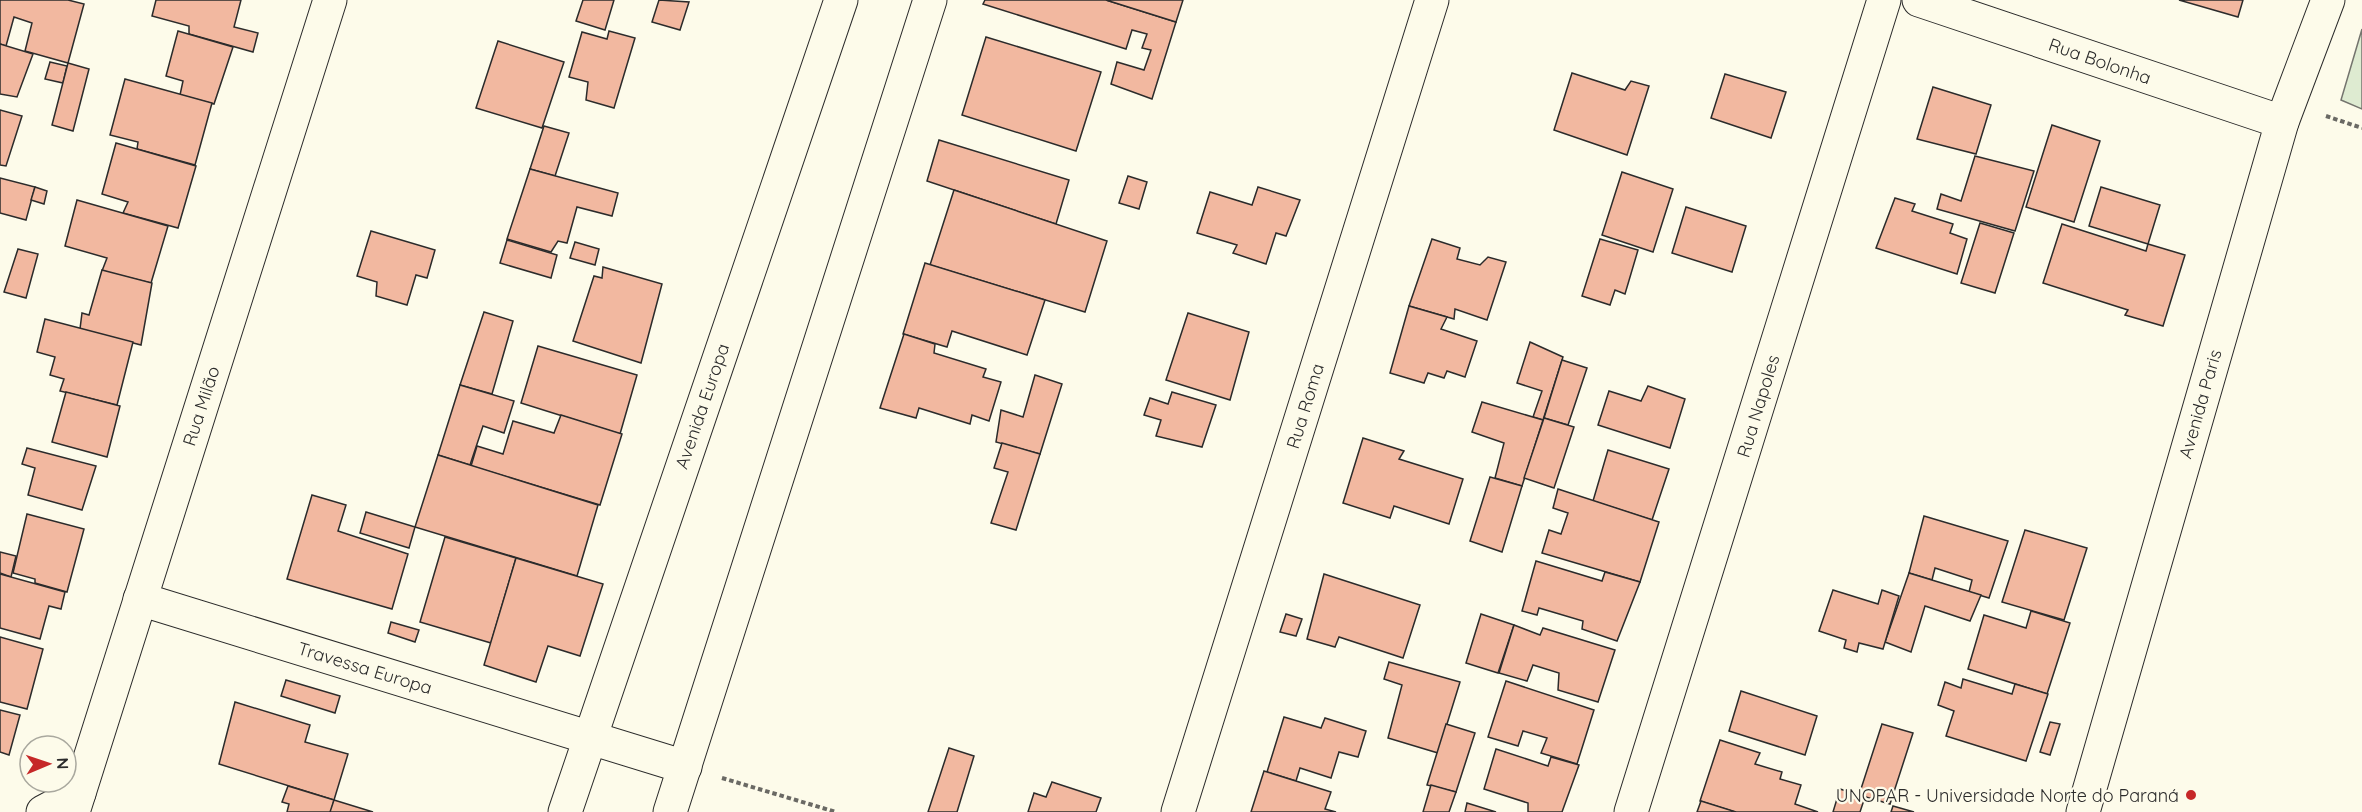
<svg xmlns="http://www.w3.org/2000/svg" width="2362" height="812" font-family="Quicksand,sans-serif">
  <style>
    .green { fill: #deebd1; stroke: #74746e; stroke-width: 1.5 }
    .building { fill: #f2b8a0; stroke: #2b2b2b; stroke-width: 1.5 }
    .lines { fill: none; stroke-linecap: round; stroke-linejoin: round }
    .minor-casing { stroke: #2b2b2b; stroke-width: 35 }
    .tertiary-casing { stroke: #2b2b2b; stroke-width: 35 }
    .secondary-casing { stroke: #2b2b2b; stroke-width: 35 }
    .path { stroke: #6a6964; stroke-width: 4; stroke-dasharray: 4.5 3; stroke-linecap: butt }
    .minor { stroke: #fdfbea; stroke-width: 33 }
    .tertiary { stroke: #fdfbea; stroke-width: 33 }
    .secondary { stroke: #fdfbea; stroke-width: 33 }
    .poi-dot { fill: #c62828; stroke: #fdfbea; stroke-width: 2 }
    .labels { text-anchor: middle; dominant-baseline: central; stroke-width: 4.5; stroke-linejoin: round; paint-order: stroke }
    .street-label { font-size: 18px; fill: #2b2b2b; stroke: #fdfbea }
    .poi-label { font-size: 18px; fill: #2b2b2b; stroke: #fdfbea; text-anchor: end }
  </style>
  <rect width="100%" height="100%" fill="#fdfbea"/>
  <polygon class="green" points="2362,29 2362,109 2341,100"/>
  <g class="building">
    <polygon points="0,0 68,0 84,4 68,63 25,51 32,23 14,17 6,46 0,44"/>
    <polygon points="156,0 241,0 234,27 258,33 253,52 189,34 189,26 152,16"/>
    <polygon points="583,0 614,0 605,30 576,21"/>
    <polygon points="659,0 689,2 680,30 652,22"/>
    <polygon points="985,0 1106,0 1176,22 1152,99 1111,84 1117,62 1144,70 1151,50 1142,48 1147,34 1132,30 1126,49 983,4"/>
    <polygon points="1106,0 1183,0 1176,22"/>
    <polygon points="2179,0 2243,0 2238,17"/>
    <polygon points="178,31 233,47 214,104 180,95 183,81 166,76"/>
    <polygon points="609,31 635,38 614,108 586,100 588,82 569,77 582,32 607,39"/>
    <polygon points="986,37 1101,72 1076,151 962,115"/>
    <polygon points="498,41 564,62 542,128 476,108"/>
    <polygon points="0,44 33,54 17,97 0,94"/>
    <polygon points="50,62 67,66 63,83 45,79"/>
    <polygon points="68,63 89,69 73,131 52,125"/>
    <polygon points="1572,73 1625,90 1631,81 1649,86 1627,155 1554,130"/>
    <polygon points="1725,74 1786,92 1771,138 1711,118"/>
    <polygon points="125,79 212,103 195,165 137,149 138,142 110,135"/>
    <polygon points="1933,87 1991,105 1976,154 1917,139"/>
    <polygon points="0,110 22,116 6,166 0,165"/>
    <polygon points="2052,125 2100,141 2074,222 2026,207"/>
    <polygon points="544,126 569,133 555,176 530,169"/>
    <polygon points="939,140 1069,180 1056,224 927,181"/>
    <polygon points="116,143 196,166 178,228 123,213 128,202 102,194"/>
    <polygon points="1975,156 2034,171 2015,231 1937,209 1941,194 1961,201"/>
    <polygon points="530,169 618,193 612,216 577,207 567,243 558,241 551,252 507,239"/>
    <polygon points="1622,172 1673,189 1653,252 1602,235"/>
    <polygon points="1128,176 1147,182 1139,209 1119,203"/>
    <polygon points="0,178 35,187 26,220 0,213"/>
    <polygon points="35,187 47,191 44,204 31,200"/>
    <polygon points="1258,187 1300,200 1286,236 1276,233 1266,264 1233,253 1237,245 1197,233 1210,192 1252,205"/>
    <polygon points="2101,187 2160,205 2148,244 2089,226"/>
    <polygon points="954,190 1107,241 1085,312 930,265"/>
    <polygon points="1895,198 1915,204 1912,211 1953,224 1950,233 1967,239 1957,274 1876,248"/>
    <polygon points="77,200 168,226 151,283 102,271 107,258 65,246"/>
    <polygon points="1686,207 1746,226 1732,272 1672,253"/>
    <polygon points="1980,223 2014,233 1995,293 1961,283"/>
    <polygon points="2062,224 2146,251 2148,244 2185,255 2163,326 2125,315 2128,310 2043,283"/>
    <polygon points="371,231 435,250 427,278 416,275 407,305 376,296 377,282 357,276"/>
    <polygon points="1432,239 1460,248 1457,259 1480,265 1488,257 1506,262 1487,320 1455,309 1454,319 1409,306"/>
    <polygon points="1600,239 1638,250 1625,294 1615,290 1610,305 1582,296"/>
    <polygon points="507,240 557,255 551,278 500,263"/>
    <polygon points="575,242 599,249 595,265 570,258"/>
    <polygon points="18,249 38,254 26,298 4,292"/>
    <polygon points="925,263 1045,300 1027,355 952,331 947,347 903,334"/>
    <polygon points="603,267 662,284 641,363 573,341 594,276 602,278"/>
    <polygon points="102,270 152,283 141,345 80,329 82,313 89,315"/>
    <polygon points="1409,306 1447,317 1441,329 1477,341 1465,377 1447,371 1444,378 1428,373 1424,383 1390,373"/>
    <polygon points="484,312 513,321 492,394 460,385"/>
    <polygon points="1188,313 1249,332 1230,400 1166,380"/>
    <polygon points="45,319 133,342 117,405 60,391 64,379 50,375 55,357 37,352"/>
    <polygon points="904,334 935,344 934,353 986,369 983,377 1001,382 989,421 972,415 970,424 919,408 916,418 880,408"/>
    <polygon points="1530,342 1563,357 1543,420 1533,417 1542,391 1517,383"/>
    <polygon points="538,346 637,375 620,434 521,403"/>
    <polygon points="1562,360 1587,368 1568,425 1544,418"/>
    <polygon points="1035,375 1062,384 1040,454 996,442 1001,410 1023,417"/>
    <polygon points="460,385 514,401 504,433 483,426 470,465 438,455"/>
    <polygon points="1648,386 1685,399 1670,448 1598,425 1609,391 1641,401"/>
    <polygon points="66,392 120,406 107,457 52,442"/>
    <polygon points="1172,392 1216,405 1202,447 1156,436 1161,420 1144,415 1150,398 1168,404"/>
    <polygon points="1482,402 1543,420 1522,486 1495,478 1504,443 1472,432"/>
    <polygon points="561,415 622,434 600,505 471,466 477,446 503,454 513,421 554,433"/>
    <polygon points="1544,418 1574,427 1554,488 1524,478"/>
    <polygon points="1363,438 1404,451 1399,459 1463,479 1449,524 1394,506 1390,518 1343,503"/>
    <polygon points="1002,443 1040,454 1016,530 991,523 1008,472 994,468"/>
    <polygon points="27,448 96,466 82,510 28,495 35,468 22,464"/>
    <polygon points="1608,450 1669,469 1652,520 1593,501"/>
    <polygon points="438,455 598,505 577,576 415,527"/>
    <polygon points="1490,477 1522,486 1502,552 1470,541"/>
    <polygon points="1558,489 1659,522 1640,582 1542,553 1549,530 1561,534 1568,513 1553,508"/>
    <polygon points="312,495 346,505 338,531 408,554 392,609 287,579"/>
    <polygon points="366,512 415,527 409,548 360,533"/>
    <polygon points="27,514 84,529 67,592 35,583 35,579 13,573"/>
    <polygon points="1924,516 2008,541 1989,598 1969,592 1972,580 1935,568 1932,580 1909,573"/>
    <polygon points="2025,530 2087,548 2064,620 2002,602"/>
    <polygon points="445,537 516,558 491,643 420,622"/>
    <polygon points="0,552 16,556 11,577 0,573"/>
    <polygon points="516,558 603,584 580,656 548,646 536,682 484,665"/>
    <polygon points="1536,561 1602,581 1605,572 1640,582 1617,641 1582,629 1583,621 1539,608 1537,615 1522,611"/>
    <polygon points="1909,573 1981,595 1970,621 1925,606 1911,652 1885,642"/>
    <polygon points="0,574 65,592 61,609 49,606 40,639 0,628"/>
    <polygon points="1324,574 1420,605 1403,658 1339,637 1335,647 1307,639"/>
    <polygon points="1833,590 1878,604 1882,590 1899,596 1883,649 1859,643 1857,652 1844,648 1846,640 1819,631"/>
    <polygon points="2031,611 2070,623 2047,694 1968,669 1984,615 2026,628"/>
    <polygon points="1286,614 1302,619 1296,636 1280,632"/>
    <polygon points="1481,614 1514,625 1498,673 1466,663"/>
    <polygon points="391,622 419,630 415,642 388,633"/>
    <polygon points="1514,625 1540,635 1543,628 1615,650 1598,702 1558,690 1559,673 1533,665 1527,681 1499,673"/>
    <polygon points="0,637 43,649 27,709 0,702"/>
    <polygon points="1389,662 1460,682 1438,753 1388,738 1402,685 1384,679"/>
    <polygon points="1963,679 2012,694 2015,684 2048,694 2026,761 1946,736 1954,711 1938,705 1945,682 1961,688"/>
    <polygon points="286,680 340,696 335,713 281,696"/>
    <polygon points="1506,681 1594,710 1577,764 1541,753 1547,738 1523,731 1518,746 1488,737"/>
    <polygon points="1741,691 1817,716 1805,755 1729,731"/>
    <polygon points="235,702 310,725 305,742 348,754 334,800 219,764"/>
    <polygon points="0,710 20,715 9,755 0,752"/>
    <polygon points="1284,717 1321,728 1325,718 1366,731 1358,757 1339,752 1331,778 1300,768 1296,781 1267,772"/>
    <polygon points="2050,722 2060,724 2050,755 2040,752"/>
    <polygon points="1446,724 1475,733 1456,792 1427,785"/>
    <polygon points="1882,724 1913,733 1890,804 1859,795"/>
    <polygon points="1720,740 1760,753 1755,764 1782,772 1780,779 1801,785 1795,804 1818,812 1735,812 1700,801"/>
    <polygon points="949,748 974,756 957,812 928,812"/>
    <polygon points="1496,749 1548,766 1551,757 1579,765 1562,812 1528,812 1528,803 1484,789"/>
    <polygon points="1264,771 1331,792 1325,809 1336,812 1251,812"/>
    <polygon points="1052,782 1101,798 1096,812 1028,812 1034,793 1046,797"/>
    <polygon points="1431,785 1456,792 1449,812 1423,812"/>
    <polygon points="288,786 334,800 331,812 287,812 289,804 282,802"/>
    <polygon points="1840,789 1865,797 1860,812 1833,812"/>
    <polygon points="334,800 373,812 330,812"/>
    <polygon points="1701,801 1736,812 1697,812"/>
    <polygon points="1467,803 1496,812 1465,812"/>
    <polygon points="1893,806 1914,812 1891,812"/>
  </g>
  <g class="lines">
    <g class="minor-casing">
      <g id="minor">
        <polyline points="1919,0 2282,122"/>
        <polyline points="140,599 685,767"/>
        <polyline points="43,812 79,793"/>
        <polyline points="1178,812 1432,0"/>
        <polyline points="1631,812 1884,0"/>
        <polyline points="2083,812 2282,122 2328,0"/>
      </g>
    </g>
    <g class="tertiary-casing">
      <polyline id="tertiary" points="73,812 330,0"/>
    </g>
    <g class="secondary-casing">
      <g id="secondary">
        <polyline points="565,812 841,0"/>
        <polyline points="670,812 930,0"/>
      </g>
    </g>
    <g class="path">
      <polyline points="2326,116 2362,128"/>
      <polyline points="722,778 836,812"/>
    </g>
    <use href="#minor" class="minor"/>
    <use href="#tertiary" class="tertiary"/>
    <use href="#secondary" class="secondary"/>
  </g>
  <circle class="poi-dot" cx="2191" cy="795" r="6"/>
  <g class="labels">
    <g class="street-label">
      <text transform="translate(2100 61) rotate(19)">Rua Bolonha</text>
      <text transform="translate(2200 404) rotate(-74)">Avenida Paris</text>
      <text transform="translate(201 406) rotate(-72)">Rua Milão</text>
      <text transform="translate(702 406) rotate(-71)">Avenida Europa</text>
      <text transform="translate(1305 406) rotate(-73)">Rua Roma</text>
      <text transform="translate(1758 406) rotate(-73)">Rua Napoles</text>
      <text transform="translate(365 668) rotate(17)">Travessa Europa</text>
    </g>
    <g class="poi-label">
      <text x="2179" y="795">UNOPAR - Universidade Norte do Paraná</text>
    </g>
  </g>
  <g transform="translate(48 764) rotate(88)"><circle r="28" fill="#fdfbea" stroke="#a9a89e" stroke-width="1.5"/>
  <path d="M0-4.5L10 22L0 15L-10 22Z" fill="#c62828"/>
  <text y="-9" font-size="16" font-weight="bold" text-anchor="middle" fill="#2b2b2b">N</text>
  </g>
</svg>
